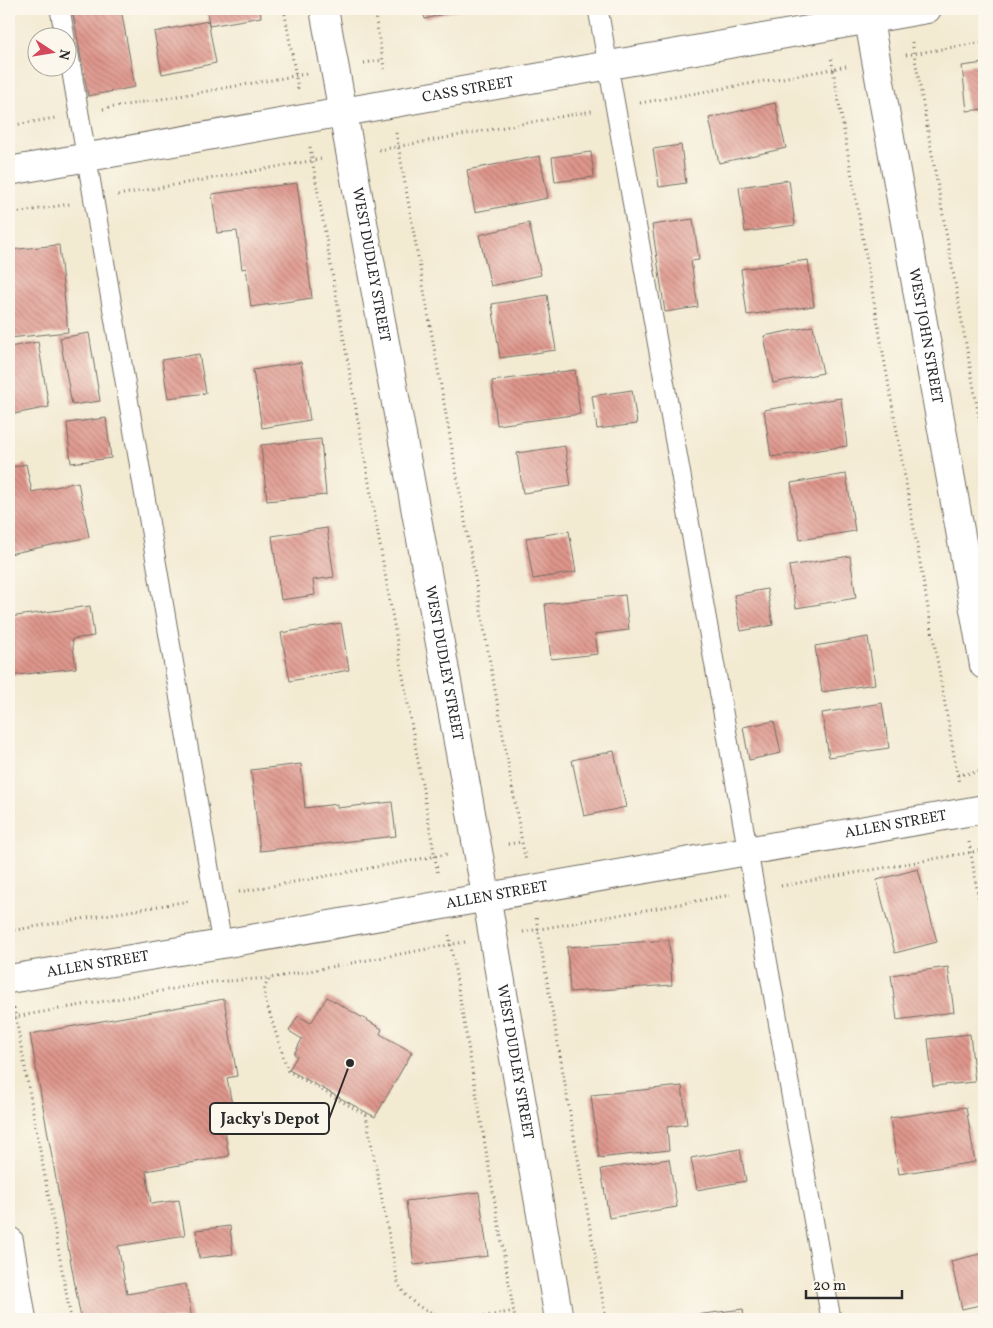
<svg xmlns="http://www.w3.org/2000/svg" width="993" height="1328" font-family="Vollkorn,serif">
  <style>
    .building { fill: url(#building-back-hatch) }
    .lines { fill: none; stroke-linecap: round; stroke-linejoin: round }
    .service-casing { stroke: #716e65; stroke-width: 21 }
    .minor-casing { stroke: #716e65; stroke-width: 30 }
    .tertiary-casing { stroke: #716e65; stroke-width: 30 }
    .path { stroke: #716e65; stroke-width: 3; stroke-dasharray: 1 4; stroke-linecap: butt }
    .service { stroke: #fff; stroke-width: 19 }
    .minor { stroke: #fff; stroke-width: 28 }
    .tertiary { stroke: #fff; stroke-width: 28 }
    .labels { text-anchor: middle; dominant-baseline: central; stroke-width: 4.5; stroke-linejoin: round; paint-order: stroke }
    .street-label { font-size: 15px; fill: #2b2b2b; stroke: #fbf7ec }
    .leader { fill: none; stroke: #2b2b2b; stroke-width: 2 }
    .callout-dot { fill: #2b2b2b; stroke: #fbf7ec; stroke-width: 2 }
    .callout { fill: #fbf7ec; stroke: #2b2b2b; stroke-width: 2 }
    .callout-label { font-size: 16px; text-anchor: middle; font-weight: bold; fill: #2b2b2b }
  </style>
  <defs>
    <pattern id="building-back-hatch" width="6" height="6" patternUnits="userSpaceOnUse" patternTransform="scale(1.25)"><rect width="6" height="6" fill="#df968c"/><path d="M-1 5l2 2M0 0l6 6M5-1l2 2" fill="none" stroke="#b57b73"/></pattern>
  </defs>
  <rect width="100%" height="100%" fill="#fbf7ec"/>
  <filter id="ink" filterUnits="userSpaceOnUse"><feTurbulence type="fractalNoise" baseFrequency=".02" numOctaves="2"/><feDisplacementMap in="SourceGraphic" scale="10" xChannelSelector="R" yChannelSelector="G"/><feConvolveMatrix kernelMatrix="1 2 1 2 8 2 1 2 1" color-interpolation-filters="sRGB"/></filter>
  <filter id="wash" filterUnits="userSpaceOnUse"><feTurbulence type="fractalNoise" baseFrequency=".0096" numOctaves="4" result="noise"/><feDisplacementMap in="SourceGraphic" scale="20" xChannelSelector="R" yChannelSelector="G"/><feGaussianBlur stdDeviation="1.12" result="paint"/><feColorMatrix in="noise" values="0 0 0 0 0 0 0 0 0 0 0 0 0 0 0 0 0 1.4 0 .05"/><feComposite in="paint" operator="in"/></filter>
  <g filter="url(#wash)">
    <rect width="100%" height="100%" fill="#f3ead2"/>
    <g id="blocks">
      <g class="building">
        <polygon points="72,9 121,9 135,87 88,96"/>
        <polygon points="207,9 260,9 261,17 209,26"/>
        <polygon points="422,9 462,9 425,19"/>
        <polygon points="208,21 216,63 162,74 154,32"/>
        <polygon points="984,63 984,109 967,111 962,66"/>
        <polygon points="775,103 786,148 719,163 709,118"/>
        <polygon points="681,145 686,183 659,187 653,149"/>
        <polygon points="591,152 594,177 555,182 552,157"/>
        <polygon points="540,156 548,198 475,212 467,170"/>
        <polygon points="789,180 795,225 745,232 739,187"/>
        <polygon points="297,183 312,298 251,307 246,268 242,269 237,231 217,233 212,194"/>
        <polygon points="693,219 699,260 691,261 698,307 665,312 652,225"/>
        <polygon points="529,223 541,275 491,286 479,235"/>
        <polygon points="59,245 68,332 9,338 9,250"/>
        <polygon points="808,260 814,306 747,315 741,269"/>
        <polygon points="547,295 556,350 500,358 492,304"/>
        <polygon points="813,326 823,373 773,383 764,336"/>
        <polygon points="89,333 100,401 72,405 60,338"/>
        <polygon points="38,342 49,407 9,415 9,347"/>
        <polygon points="199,354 206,393 168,398 162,360"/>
        <polygon points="301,362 310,420 262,428 253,370"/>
        <polygon points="575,370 580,414 497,425 492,381"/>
        <polygon points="632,390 637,424 597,429 592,396"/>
        <polygon points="841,398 847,446 771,457 764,410"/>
        <polygon points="106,418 111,458 71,463 67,423"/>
        <polygon points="321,439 326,495 267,501 261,445"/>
        <polygon points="565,446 571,486 523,493 517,453"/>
        <polygon points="26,464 32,492 78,482 89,537 9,554 9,468"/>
        <polygon points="846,474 855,531 800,540 791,483"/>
        <polygon points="327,528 334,577 313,580 315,595 281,600 272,536"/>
        <polygon points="569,531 576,572 533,579 526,538"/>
        <polygon points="850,556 856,598 796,608 789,566"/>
        <polygon points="767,589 773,625 741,631 734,595"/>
        <polygon points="625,595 629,630 595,634 598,654 551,659 545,604"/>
        <polygon points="90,606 94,636 72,639 76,668 9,676 9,617"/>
        <polygon points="341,623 349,670 290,681 281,633"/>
        <polygon points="868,637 875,684 822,692 815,646"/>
        <polygon points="882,703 889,748 829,757 822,713"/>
        <polygon points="774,721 781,753 749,760 743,727"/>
        <polygon points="614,751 626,807 584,816 572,760"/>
        <polygon points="301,764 305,808 337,804 337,808 392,802 396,836 260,851 251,770"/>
        <polygon points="918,869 937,942 895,953 877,880"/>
        <polygon points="669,940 672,985 570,992 567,947"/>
        <polygon points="948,967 954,1012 897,1020 891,975"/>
        <polygon points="327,997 382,1029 380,1034 412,1052 375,1117 289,1070 297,1056 294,1054 302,1039 289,1031 298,1016 311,1023"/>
        <polygon points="224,999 237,1076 227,1078 232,1105 220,1106 229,1156 146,1171 151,1204 179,1200 185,1235 118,1246 127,1294 186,1284 192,1319 81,1319 30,1034"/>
        <polygon points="970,1034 975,1082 933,1086 928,1039"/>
        <polygon points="682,1086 687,1124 667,1127 669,1150 599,1158 591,1095"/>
        <polygon points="966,1107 975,1162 899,1174 890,1118"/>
        <polygon points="740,1149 746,1181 697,1190 691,1158"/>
        <polygon points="669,1159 677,1207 609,1218 601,1169"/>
        <polygon points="479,1192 488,1256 414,1265 406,1201"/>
        <polygon points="230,1226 233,1254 199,1258 196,1230"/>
        <polygon points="984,1253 984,1304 962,1309 951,1261"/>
        <polygon points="743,1309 744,1319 672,1319 672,1318"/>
      </g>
    </g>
  </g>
  <g filter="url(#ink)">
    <use href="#blocks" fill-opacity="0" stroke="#716e65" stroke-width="1"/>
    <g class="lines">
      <g class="service-casing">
        <g id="service">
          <polyline points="60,9 65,38"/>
          <polyline points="598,9 831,1319"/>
          <polyline points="68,50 222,944"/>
        </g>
      </g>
      <g class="minor-casing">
        <g id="minor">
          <path id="s1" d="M324 9 486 895 559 1319"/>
          <path id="s2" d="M867 9 984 665"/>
          <path id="s3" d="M9 171 927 9"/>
          <path id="s4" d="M9 979 222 944 984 809"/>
        </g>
      </g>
      <g class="tertiary-casing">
        <polyline id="tertiary" points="9,1241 22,1319"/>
      </g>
      <g class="path">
        <polyline points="284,9 298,89"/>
        <polyline points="374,9 385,73"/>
        <polyline points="912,42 984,445"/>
        <polyline points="906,55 984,42"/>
        <polyline points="364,63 383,60"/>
        <polyline points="846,66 833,69 959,784"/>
        <polyline points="640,103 833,69 831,57"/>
        <polyline points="103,109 306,74"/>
        <polyline points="9,126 55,118"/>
        <polyline points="396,133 522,842"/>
        <polyline points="310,147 438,875"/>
        <polyline points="379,150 592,111"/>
        <polyline points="118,195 321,159"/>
        <polyline points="9,214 70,204"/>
        <polyline points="958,775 984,771"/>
        <polyline points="969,842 984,930"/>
        <polyline points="508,844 522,842 526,861"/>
        <polyline points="781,886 984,850"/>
        <polyline points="239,892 447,854"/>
        <polyline points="536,918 606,1319"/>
        <polyline points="9,931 189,901"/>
        <polyline points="523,932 730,895"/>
        <polyline points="449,935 515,1319"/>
        <path d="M465 942 271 978C264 984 264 989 265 999L288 1071 366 1115 398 1283C421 1327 474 1319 514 1311"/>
        <polyline points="14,1008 71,1319"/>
        <polyline points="9,1018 212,982 271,978"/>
      </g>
      <use href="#service" class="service"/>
      <use href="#minor" class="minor"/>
      <use href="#tertiary" class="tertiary"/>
    </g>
  </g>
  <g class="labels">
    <g class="street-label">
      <text stroke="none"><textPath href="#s3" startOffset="466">CASS STREET</textPath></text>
      <text stroke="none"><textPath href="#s1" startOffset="260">WEST DUDLEY STREET</textPath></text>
      <text stroke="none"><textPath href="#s2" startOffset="332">WEST JOHN STREET</textPath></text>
      <text stroke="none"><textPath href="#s1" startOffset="665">WEST DUDLEY STREET</textPath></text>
      <text stroke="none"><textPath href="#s4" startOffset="900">ALLEN STREET</textPath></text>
      <text stroke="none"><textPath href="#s4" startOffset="495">ALLEN STREET</textPath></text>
      <text stroke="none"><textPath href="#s4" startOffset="90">ALLEN STREET</textPath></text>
      <text stroke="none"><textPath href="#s1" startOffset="1070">WEST DUDLEY STREET</textPath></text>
    </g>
  </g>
  <path class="leader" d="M350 1063L329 1119"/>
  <circle class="callout-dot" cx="350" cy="1063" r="5"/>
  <rect class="callout" x="210" y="1103" width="119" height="31" rx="5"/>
  <g class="callout-label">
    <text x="270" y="1124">Jacky's Depot</text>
  </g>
  <rect width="993" height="1328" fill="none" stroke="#fbf7ec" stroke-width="30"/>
  <g transform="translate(52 52) rotate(102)"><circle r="24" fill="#fbf7ec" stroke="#a8a59f"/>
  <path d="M0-4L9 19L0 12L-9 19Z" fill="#d1495b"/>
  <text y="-8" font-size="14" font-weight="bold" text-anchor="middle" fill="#2b2b2b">N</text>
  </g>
  <path d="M806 1290v8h96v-8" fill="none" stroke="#2b2b2b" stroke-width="2.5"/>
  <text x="813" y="1290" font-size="15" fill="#2b2b2b" stroke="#fbf7ec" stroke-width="4" paint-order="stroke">20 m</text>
</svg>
